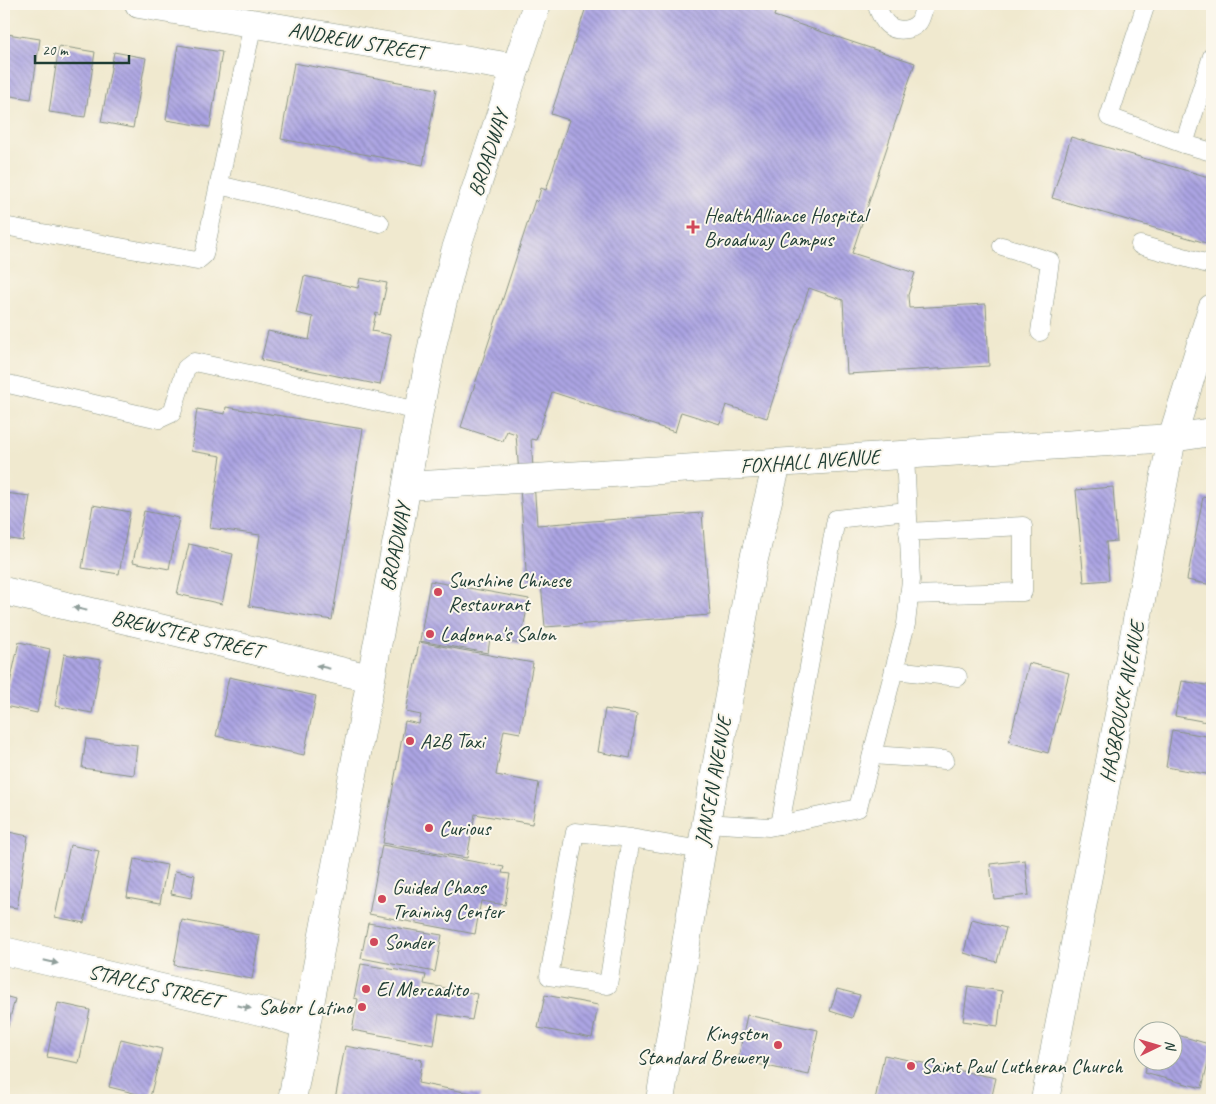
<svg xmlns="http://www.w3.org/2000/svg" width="1216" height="1104" font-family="Caveat,sans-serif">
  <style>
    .building { fill: url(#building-back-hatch) }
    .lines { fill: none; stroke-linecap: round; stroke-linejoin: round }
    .service-casing { stroke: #889382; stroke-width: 19 }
    .minor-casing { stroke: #889382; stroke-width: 29 }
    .tertiary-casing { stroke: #889382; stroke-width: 29 }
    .trunk-casing { stroke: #889382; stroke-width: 29 }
    .service { stroke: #fff; stroke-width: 18 }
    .minor { stroke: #fff; stroke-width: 28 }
    .tertiary { stroke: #fff; stroke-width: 28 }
    .trunk { stroke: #fff; stroke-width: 28 }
    .oneway { fill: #8f9e9a }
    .poi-dot { fill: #d1495b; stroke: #fbf7ec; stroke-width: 2 }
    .labels { text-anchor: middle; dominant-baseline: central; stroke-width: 4; stroke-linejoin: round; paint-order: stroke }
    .street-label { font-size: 21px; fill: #1f3d34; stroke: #fbf7ec }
    .poi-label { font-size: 21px; fill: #1f3d34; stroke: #fbf7ec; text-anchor: start }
  </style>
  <defs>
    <pattern id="building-back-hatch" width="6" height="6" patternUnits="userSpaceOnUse" patternTransform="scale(1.25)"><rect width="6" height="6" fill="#aca4e3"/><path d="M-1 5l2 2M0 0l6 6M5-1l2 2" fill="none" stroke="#8b87b9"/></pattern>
  </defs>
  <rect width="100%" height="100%" fill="#fbf7ec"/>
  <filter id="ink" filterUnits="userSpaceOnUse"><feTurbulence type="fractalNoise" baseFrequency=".02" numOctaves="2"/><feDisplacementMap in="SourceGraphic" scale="10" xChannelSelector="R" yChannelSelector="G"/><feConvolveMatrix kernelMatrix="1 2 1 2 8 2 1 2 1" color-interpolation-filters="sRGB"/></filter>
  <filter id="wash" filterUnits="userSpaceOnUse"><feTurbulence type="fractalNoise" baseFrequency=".0096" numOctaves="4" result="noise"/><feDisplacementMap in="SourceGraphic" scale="20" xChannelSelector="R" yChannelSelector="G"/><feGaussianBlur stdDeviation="1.12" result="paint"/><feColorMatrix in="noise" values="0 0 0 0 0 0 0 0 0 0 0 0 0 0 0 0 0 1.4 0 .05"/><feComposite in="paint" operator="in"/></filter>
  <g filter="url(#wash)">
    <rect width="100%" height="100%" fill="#f0e9cf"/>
    <g id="blocks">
      <g class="building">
        <polygon points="587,4 778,4 774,16 915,63 852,253 915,273 908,295 909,308 986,304 989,366 847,374 843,300 809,288 767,418 726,405 720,424 681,412 675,432 552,392 536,440 531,439 537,525 702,513 710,615 545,627 541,583 527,584 516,434 507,431 503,441 461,427 535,200 537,202 541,188 546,190 569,120 551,114"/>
        <polygon points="7,34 40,39 31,99 4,95 4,55"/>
        <polygon points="178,45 222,52 210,127 166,120"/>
        <polygon points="59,46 95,52 85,117 49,112"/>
        <polygon points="114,52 146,58 133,128 101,122"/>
        <polygon points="294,63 437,89 423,165 281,139"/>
        <polygon points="1071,137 1212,178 1212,225 1206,243 1052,198"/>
        <polygon points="304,276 358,288 360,278 387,283 380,315 376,313 372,331 391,335 380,385 261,360 268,331 309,340 313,317 296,313"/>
        <polygon points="226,407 363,429 332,620 249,606 260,535 210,528 221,456 191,451 197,409 225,414"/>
        <polygon points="1113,487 1117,541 1106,542 1109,580 1084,582 1076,490"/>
        <polygon points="4,493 30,496 23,541 4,538"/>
        <polygon points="1203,497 1212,499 1212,585 1187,580"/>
        <polygon points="93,505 130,512 119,574 82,568"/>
        <polygon points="144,511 179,518 169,569 133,562"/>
        <polygon points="189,544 233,554 222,604 177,594"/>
        <polygon points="430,581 529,599 520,644 490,638 488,653 420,641"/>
        <polygon points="4,635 7,636 5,648 4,648"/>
        <polygon points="19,642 50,649 37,713 5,706"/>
        <polygon points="419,642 533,663 520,733 504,730 496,775 539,783 532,824 475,814 467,858 383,843 405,721 419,724 421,715 406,712"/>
        <polygon points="64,654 101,660 92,713 55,706"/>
        <polygon points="1029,663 1069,673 1048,753 1009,742"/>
        <polygon points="229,677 316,696 304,755 216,736"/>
        <polygon points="1182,681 1212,686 1212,723 1175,716"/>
        <polygon points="605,709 637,714 630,758 598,752"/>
        <polygon points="1172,730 1212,737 1212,775 1166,767"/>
        <polygon points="86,739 137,745 134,775 82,768"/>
        <polygon points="4,831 28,836 17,908 4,906"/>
        <polygon points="70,845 99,851 84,923 55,917"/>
        <polygon points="382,845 504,867 502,873 510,874 505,905 481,901 475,934 369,914"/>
        <polygon points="134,859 167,865 160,903 127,897"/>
        <polygon points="1025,860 1029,895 994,899 990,864"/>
        <polygon points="175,871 195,875 191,898 171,894"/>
        <polygon points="972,919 1006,928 997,962 964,953"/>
        <polygon points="182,920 260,935 252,979 174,965"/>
        <polygon points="368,923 442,935 435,972 361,958"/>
        <polygon points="361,964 426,975 424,984 477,994 472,1020 439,1014 434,1045 352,1030 358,999 354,998"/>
        <polygon points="968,986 1002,991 998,1026 963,1021"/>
        <polygon points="837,989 860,995 852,1018 830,1011"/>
        <polygon points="545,995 598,1005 592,1038 538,1028"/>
        <polygon points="4,996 15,999 4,1041"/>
        <polygon points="58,1003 90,1010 79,1063 47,1057"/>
        <polygon points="747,1015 818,1030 809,1075 738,1060"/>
        <polygon points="1174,1034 1212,1045 1202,1088 1144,1073 1147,1062 1174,1062"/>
        <polygon points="121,1039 162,1049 150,1097 109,1087"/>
        <polygon points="345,1046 422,1060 418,1083 480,1095 479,1100 335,1100"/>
        <polygon points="884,1055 996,1078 991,1100 875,1100"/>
      </g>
    </g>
  </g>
  <g filter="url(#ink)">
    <use href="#blocks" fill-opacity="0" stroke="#889382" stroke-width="1"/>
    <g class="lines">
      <g class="service-casing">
        <g id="service">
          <path d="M877 4C877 9 884 22 888 25 896 32 911 31 918 23 922 19 923 9 925 4"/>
          <polyline points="1146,4 1109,117 1184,144 1212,152"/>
          <polyline points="1184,144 1212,56"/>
          <polyline points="219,185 380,223"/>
          <polyline points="4,226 197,261 204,255 253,23"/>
          <polyline points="1140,245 1212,265"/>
          <polyline points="1002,246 1050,261 1040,332"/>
          <polyline points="4,383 159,419 172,413 186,368 194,362 419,411"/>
          <polyline points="908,532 1023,526 1023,592 909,595"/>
          <polyline points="894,670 958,677"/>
          <polyline points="872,755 945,760"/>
          <polyline points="706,823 769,827 858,808 906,624 911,580 905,455"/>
          <polyline points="780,825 836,519 907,511"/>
          <polyline points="631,838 608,985 549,976 575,832 631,838 701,850"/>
        </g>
      </g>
      <g class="minor-casing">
        <g id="minor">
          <polyline points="139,4 516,68"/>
          <polyline points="4,591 370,678"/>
          <polyline points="4,951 264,1012 306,1025"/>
          <polyline points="660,1100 706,823 753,563 777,463"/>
        </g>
      </g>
      <g class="tertiary-casing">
        <g id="tertiary">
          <polyline points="407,486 1172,438 1212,432"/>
          <polyline points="1045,1100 1172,438 1212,308"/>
        </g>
      </g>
      <g class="trunk-casing">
        <polyline id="trunk" points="292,1100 402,513 419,411 433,342 455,252 537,4"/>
      </g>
      <use href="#service" class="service"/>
      <use href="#minor" class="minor"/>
      <use href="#tertiary" class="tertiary"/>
      <use href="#trunk" class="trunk"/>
    </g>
    <defs><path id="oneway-solid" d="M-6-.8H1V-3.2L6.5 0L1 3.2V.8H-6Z" transform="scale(1.25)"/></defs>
    <g class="oneway">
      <use href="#oneway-solid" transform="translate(80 609) rotate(-167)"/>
      <use href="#oneway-solid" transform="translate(323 667) rotate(-167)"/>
      <use href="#oneway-solid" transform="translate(51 962) rotate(13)"/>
      <use href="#oneway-solid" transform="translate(244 1007) rotate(13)"/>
    </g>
  </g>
  <g class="poi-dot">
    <path d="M690.5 219.5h5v5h5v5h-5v5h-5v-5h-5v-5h5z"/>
    <circle cx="438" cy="592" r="5"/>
    <circle cx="430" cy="634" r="5"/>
    <circle cx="410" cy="741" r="5"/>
    <circle cx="429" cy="828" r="5"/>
    <circle cx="382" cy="899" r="5"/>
    <circle cx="374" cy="942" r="5"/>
    <circle cx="366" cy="989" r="5"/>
    <circle cx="362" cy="1007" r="5"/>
    <circle cx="778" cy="1045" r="5"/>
    <circle cx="911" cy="1066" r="5"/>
  </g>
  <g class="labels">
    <g class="street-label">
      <text transform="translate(357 41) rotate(10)">ANDREW STREET</text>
      <text transform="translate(488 153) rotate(-72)">BROADWAY</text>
      <text transform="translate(810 461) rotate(-4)">FOXHALL AVENUE</text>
      <text transform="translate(395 547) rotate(-79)">BROADWAY</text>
      <text transform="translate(187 634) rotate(13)">BREWSTER STREET</text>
      <text transform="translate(1122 702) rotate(-79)">HASBROUCK AVENUE</text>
      <text transform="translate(713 781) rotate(-80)">JANSEN AVENUE</text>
      <text transform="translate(155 986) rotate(13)">STAPLES STREET</text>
    </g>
    <g class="poi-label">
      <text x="704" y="215">HealthAlliance Hospital<tspan x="704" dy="24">Broadway Campus</tspan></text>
      <text x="448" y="580">Sunshine Chinese<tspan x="448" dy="24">Restaurant</tspan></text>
      <text x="440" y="634">Ladonna's Salon</text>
      <text x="420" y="741">A2B Taxi</text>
      <text x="439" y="828">Curious</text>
      <text x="392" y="887">Guided Chaos<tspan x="392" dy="24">Training Center</tspan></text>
      <text x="384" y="942">Sonder</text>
      <text x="376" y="989">El Mercadito</text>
      <text x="352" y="1007" text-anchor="end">Sabor Latino</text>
      <text x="768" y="1033" text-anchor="end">Kingston<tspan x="768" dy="24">Standard Brewery</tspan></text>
      <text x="921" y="1066">Saint Paul Lutheran Church</text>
    </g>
  </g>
  <rect width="1216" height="1104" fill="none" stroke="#fbf7ec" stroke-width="20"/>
  <g transform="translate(1158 1046) rotate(85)"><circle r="24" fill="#fbf7ec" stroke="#a3ada2"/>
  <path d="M0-4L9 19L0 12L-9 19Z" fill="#d1495b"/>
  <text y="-8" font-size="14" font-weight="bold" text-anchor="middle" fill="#1f3d34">N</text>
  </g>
  <path d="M35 55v8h94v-8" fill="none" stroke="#1f3d34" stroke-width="2.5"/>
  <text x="42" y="55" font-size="15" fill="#1f3d34" stroke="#fbf7ec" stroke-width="4" paint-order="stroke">20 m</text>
</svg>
